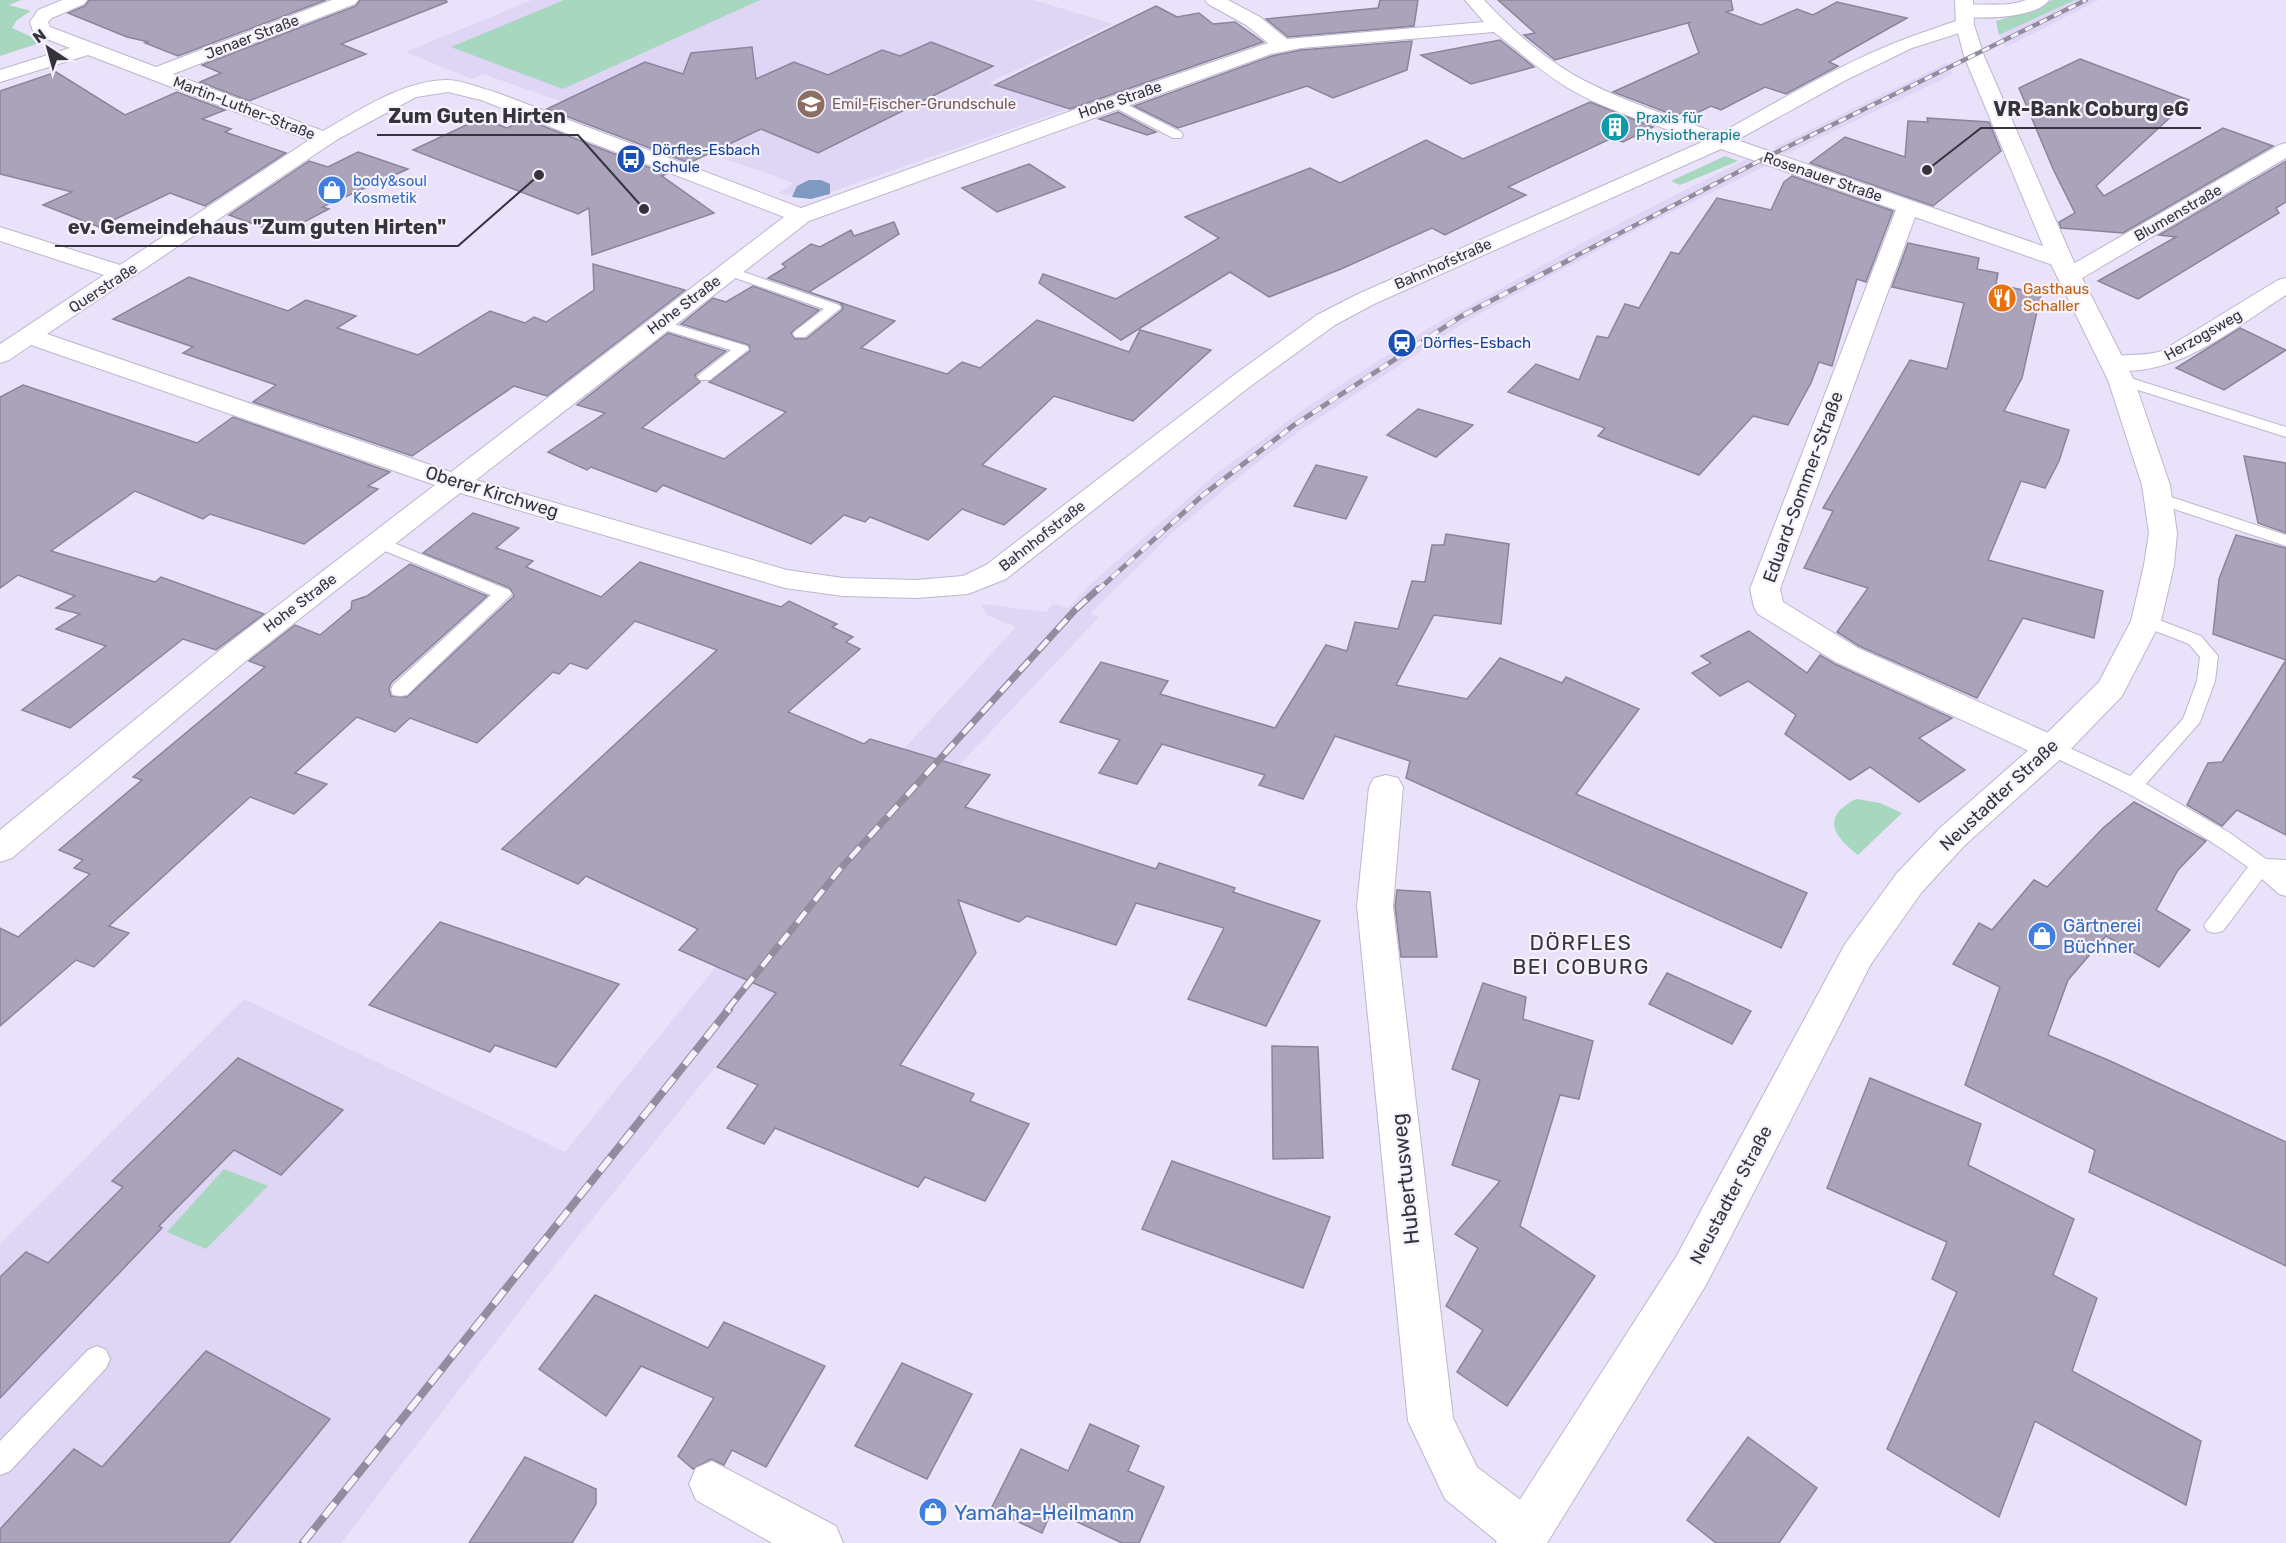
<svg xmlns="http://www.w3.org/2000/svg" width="2286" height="1543" font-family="Rubik,sans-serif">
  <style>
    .built { fill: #dfd5f4 }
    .green { fill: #a8d7c0 }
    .water { fill: #7f9ac1 }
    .building { fill: #aaa3ba; stroke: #8b849a; stroke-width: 1.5 }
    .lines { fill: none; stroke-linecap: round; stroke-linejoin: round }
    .lane-casing { stroke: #bdb6cd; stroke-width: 2 }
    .street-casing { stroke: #bdb6cd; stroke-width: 2 }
    .secondary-casing { stroke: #bdb6cd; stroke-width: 2 }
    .lane { fill: #fff; fill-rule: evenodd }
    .street { fill: #fff; fill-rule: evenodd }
    .secondary { fill: #fff; fill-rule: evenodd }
    .rail-far3-casing { stroke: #928c9e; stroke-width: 4.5 }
    .rail-far2-casing { stroke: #928c9e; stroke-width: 5 }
    .rail-far1-casing { stroke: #928c9e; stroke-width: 7 }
    .rail-casing { stroke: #928c9e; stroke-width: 8 }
    .rail-far3 { stroke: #f5f2fc; stroke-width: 3; stroke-dasharray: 8; stroke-linecap: butt }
    .rail-far2 { stroke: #f5f2fc; stroke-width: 4; stroke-dasharray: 10; stroke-linecap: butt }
    .rail-far1 { stroke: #f5f2fc; stroke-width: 4.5; stroke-dasharray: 14; stroke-linecap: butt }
    .rail { stroke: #f5f2fc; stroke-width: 6; stroke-dasharray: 17; stroke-linecap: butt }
    .labels { text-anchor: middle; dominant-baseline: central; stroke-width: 4.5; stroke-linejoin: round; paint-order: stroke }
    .far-street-label { font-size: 15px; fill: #36333d; stroke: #f5f2fc }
    .far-education-label { font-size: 15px; fill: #785e54; stroke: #f5f2fc; text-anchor: start }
    .far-culture-label { font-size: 15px; fill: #0d838f; stroke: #f5f2fc; text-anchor: start }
    .far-transit-label { font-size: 15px; fill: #164399; stroke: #f5f2fc; text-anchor: start }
    .far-shop-label { font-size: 15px; fill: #366cbe; stroke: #f5f2fc; text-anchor: start }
    .far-food-label { font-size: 15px; fill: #c56008; stroke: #f5f2fc; text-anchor: start }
    .street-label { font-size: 18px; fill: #36333d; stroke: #f5f2fc }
    .shop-label { font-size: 18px; fill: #366cbe; stroke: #f5f2fc; text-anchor: start }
    .quarter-label { font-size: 21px; letter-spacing: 1.5px; fill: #36333d; stroke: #f5f2fc }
    .near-street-label { font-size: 21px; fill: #36333d; stroke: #f5f2fc }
    .near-shop-label { font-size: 21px; fill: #366cbe; stroke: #f5f2fc; text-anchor: start }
    .leader { fill: none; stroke: #36333d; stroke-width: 2 }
    .callout-dot { fill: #36333d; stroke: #f5f2fc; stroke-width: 2 }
    .callout-label { font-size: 20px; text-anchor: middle; font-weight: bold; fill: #36333d; stroke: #f5f2fc; stroke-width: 4.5; stroke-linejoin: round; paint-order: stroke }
  </style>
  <rect width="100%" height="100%" fill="#e9e2fa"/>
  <g class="built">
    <polygon points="532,0 1034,0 1112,24 989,83 1068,109 811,199 779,193 794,183 483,74 472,79 406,52"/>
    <polygon points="2075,0 2099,0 2006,47 1999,35"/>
    <polygon points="1947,63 1953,74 1786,154 1773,148"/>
    <polygon points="1748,158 1768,165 1642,227 1468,320 1301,430 1249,469 1172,533 1090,614 1099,617 959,765 559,1260 341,1543 0,1543 0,1244 244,999 565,1152 812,849 1016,627 987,615 981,604 1046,612 1053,604 1068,608 1091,584 1216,474 1307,407 1429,328 1601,233"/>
  </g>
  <g class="green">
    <polygon points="0,0 21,0 9,5 31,11 17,20 12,28 43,42 0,56"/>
    <polygon points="564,0 760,0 563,89 451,47"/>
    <polygon points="2052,0 2075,0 1999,35 1996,21 2038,8"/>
    <polygon points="1725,156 1738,161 1680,185 1671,181"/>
    <path d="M1857 799 1880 803 1902 813 1858 855C1844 844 1823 826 1841 809 1847 805 1850 801 1857 799Z"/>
    <polygon points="224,1169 268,1186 206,1249 167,1232"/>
  </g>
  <polygon class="water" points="809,180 821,180 830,184 830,194 811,199 792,197 797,186"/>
  <g class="building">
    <polygon points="89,0 326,0 178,56 145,43 149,42 127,37 68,13 85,6"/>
    <polygon points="360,0 446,0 447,2 341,44 366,54 249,101 200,82 221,73 202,65 356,6"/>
    <polygon points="1380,0 1418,0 1414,26 1288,37 1266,19 1378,8"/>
    <polygon points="1498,0 1731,0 1733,10 1726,12 1761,25 1797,9 1813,15 1837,2 1907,18 1829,62 1838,66 1786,94 1765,87 1721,110 1711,106 1695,114 1687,111 1676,116 1613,92 1699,53 1688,23 1691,22 1555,60 1524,35 1535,33"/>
    <polygon points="1156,6 1177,17 1199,13 1213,24 1235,22 1263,42 1070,109 995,85"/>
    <polygon points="1500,40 1534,67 1471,84 1421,55"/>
    <polygon points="1412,41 1407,70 1333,98 1307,86 1178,128 1134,106 1272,56 1301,50"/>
    <polygon points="931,42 993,66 818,153 761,129 689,163 547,109 645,62 683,74 691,53 752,47 756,79 794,62 828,75 882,50 900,56"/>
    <polygon points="2080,59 2189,100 2096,186 2104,196 2223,128 2273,146 2123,233 2061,228 2059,222 2075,213 2054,171 2019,88"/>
    <polygon points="56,72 125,115 177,92 225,110 202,119 231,129 225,132 286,153 205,206 170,193 99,227 43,205 72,192 0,174 0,91"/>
    <polygon points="1590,102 1653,127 1623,142 1612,138 1508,187 1526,195 1445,235 1432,228 1341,269 1269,297 1230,272 1121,340 1039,283 1043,274 1116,299 1219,238 1185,217 1310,168 1340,183 1426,140 1463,159"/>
    <polygon points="1118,112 1156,132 1147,135 1099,119"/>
    <polygon points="481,118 507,128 525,119 666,174 662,176 714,213 592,255 589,208 578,214 413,150"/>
    <polygon points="1927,118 1989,122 2001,151 1933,206 1810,163 1845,137 1905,157 1908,121 1928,122"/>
    <polygon points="358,152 408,169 322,207 329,209 281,234 229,215 309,161 328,167"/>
    <polygon points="2286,161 2286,202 2276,208 2279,213 2138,299 2098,281 2176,237 2159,235"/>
    <polygon points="1029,164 1065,187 997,212 962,188"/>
    <polygon points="1792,176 1893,211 1866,282 1857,279 1832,366 1819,362 1811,383 1788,425 1753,416 1699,475 1598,436 1605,428 1508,392 1536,364 1579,380 1597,336 1608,338 1625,304 1639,308 1671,252 1679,254 1717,198 1771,210 1784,182"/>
    <polygon points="894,222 899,234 809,292 895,321 861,348 947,374 962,362 980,368 1037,320 1129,352 1140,330 1211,350 1133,421 1054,396 982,465 1046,489 1004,525 962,509 928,540 870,517 865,522 844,515 811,544 663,485 656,492 591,467 587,470 548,452 605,413 577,405 668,333 726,351 695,375 700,382 642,428 724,459 786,412 709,382 750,351 749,345 681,324 713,298 726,302 753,286 819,310 791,333 795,339 806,339 842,310 843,307 840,303 768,278 786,267 782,264 811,244 820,247 851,230 854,236"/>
    <polygon points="1908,243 1979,258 1977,269 1998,273 1996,284 2041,294 2022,378 2004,411 2069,430 2059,461 2045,488 2021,481 1988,560 2103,591 2094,638 2023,618 1977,698 1859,646 1837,632 1868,588 1804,568 1833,511 1823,508 1910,360 1947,369 1964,303 1892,287"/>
    <polygon points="593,264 685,290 547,396 514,386 412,456 253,402 276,385 183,353 193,347 113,319 189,277 288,311 306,300 356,316 337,328 418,355 490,311 525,323 534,317 546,322 594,290"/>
    <polygon points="2240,328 2286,350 2224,390 2176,368"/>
    <polygon points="23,385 197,443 233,417 390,472 368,486 378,489 304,544 210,514 203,519 135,491 51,551 155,582 161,577 264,614 216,650 183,639 70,728 22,710 106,646 56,629 80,614 56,608 75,596 18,575 0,588 0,397"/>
    <polygon points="1418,409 1473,425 1436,457 1387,435"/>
    <polygon points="2244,456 2286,463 2286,533 2258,523"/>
    <polygon points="1316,465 1367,477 1346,519 1294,506"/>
    <polygon points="473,513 519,528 496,548 533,561 526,567 601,597 640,562 781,607 789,601 837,624 832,627 853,637 846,642 860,649 788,712 864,744 870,739 990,775 965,807 1156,869 1159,863 1235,888 1233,892 1320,921 1266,1026 1188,999 1224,928 1136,903 1116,945 1027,916 1019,922 958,900 976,953 900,1065 974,1094 970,1101 1029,1124 985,1201 925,1177 918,1187 775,1128 764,1144 727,1128 758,1085 717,1067 776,993 679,950 698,929 586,876 578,884 502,849 717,650 635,621 587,669 570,663 559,674 553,672 477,743 410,718 395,732 357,717 295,773 327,784 294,814 250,797 109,926 129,933 94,967 76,960 0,1026 0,928 18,937 90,874 74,868 83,860 59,850 142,780 133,777 265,667 249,661 295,625 320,635 351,609 352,601 367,596 410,564 487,596 391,683 389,689 391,696 407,697 514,596 510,588 423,553"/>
    <polygon points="1446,534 1509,544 1501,624 1434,615 1396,685 1467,699 1500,658 1562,683 1566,677 1639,709 1576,794 1807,893 1781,948 1406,778 1410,761 1335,736 1303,799 1259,785 1265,775 1162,744 1137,784 1099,773 1120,740 1060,722 1101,662 1168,681 1160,694 1275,728 1326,645 1347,651 1355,622 1398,629 1412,581 1425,582 1432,545 1444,545"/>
    <polygon points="2236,535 2286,548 2286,835 2237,810 2222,826 2187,805 2208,763 2222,762 2286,660 2213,634 2219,579"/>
    <polygon points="1749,631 1807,673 1820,655 1835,664 1952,718 1919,738 1965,770 1919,802 1870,767 1850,780 1785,734 1796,715 1748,681 1720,696 1692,673 1711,663 1701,656"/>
    <polygon points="2134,802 2206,841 2178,870 2156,910 2190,930 2159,967 2106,936 2068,980 2048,1035 2108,1060 2286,1142 2286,1266 2089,1172 2095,1150 1965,1085 2000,987 1953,964 1979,923 1992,930 2034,880 2047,887 2103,828"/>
    <polygon points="1397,890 1430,892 1437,957 1401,957 1395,906"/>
    <polygon points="440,922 528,952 619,984 556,1067 495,1045 490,1052 369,1005"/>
    <polygon points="1667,973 1751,1011 1732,1044 1649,1004"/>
    <polygon points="1483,983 1526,997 1523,1019 1593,1041 1579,1099 1560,1095 1520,1226 1595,1276 1507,1406 1457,1372 1483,1330 1446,1306 1478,1248 1455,1234 1500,1181 1452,1165 1480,1080 1452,1069"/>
    <polygon points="1272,1046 1318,1047 1323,1158 1273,1159"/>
    <polygon points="238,1058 343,1110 281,1175 234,1150 159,1226 162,1228 0,1398 0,1277 26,1252 48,1263 123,1187 112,1181"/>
    <polygon points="1870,1078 1981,1124 1968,1165 2074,1219 2053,1275 2097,1298 2072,1371 2201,1441 2186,1505 2035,1421 1999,1517 1887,1449 1957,1292 1932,1279 1947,1242 1827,1188"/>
    <polygon points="1172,1161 1330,1217 1303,1288 1142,1229"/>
    <polygon points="595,1295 708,1348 724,1322 825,1366 766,1467 732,1450 724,1465 711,1459 693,1469 678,1456 714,1398 641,1366 606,1416 539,1369"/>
    <polygon points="206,1351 330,1419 229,1543 0,1543 0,1529 74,1449 102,1467"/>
    <polygon points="902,1363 972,1394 927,1479 855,1446"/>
    <polygon points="1090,1424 1139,1446 1128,1471 1164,1487 1139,1543 1122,1543 1052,1510 1042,1533 991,1509 1021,1449 1068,1471"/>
    <polygon points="1748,1437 1817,1488 1779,1543 1716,1543 1687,1520"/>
    <polygon points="525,1457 596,1489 596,1504 572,1543 469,1543"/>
  </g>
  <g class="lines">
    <g class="lane-casing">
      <g id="lane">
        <polygon points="1114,98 1181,132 1183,135 1181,138 1173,138 1110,105 1108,102"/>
        <polygon points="729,267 839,305 841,308 805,337 795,337 793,334 795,331 824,309 724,274 722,271"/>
        <polygon points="660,320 747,346 749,349 710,380 700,380 697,377 700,374 731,350 655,327 653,324 655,321"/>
        <polygon points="2121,375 2286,427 2286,437 2116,383 2113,380 2116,377"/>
        <polygon points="2159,493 2286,535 2286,546 2153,502 2151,498 2153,494"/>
        <polygon points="379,537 509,590 512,594 407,695 400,696 393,695 391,690 393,685 491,595 373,546 371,542 373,538"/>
        <path d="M2146 615 2201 636 2218 656 2215 681 2200 722 2146 784 2230 833 2266 859 2286 860V896L2279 894 2262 879 2223 931 2215 933 2207 931 2204 925 2248 867C2185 821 2116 786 2045 753L2042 748 2045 743 2052 741 2059 743 2130 776 2183 719 2197 681 2200 657 2189 644 2140 625 2137 621 2140 617Z"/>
        <polygon points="97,1346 106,1350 110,1359 106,1368 10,1471 0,1475 0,1441 88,1350"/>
      </g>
    </g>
    <g class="street-casing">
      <g id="street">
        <path d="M62 0H87L84 4 52 18 48 22 50 27 156 67 332 0H358L355 4 173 74 323 131C360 110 402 81 446 80 461 80 480 88 495 92L801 208 1082 107 1268 43 1246 25 1208 4 1205 0H1228L1260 17 1287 39 1484 22 1465 0H1484C1513 31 1548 62 1585 81 1628 103 1674 117 1719 134 1790 95 1859 52 1936 28 1947 24 1960 18 1972 21L1974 25 1972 29 1912 48 1846 80 1737 140 2069 255 2073 260 2069 265 2061 267 2053 265 1915 217 1780 589 1783 602 1858 648 2064 740 2068 748 2064 756 2052 760 2040 756 1836 662 1758 614 1754 607 1750 589 1896 210 1721 149 1374 304 1335 325 1248 388 1006 579 968 594 916 598 843 596 785 588 460 493 247 660 12 858 0 862V830L225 646 435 485 31 345 9 360 0 363V344L104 275 0 241V227L120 265 309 140 88 55 0 82V70L70 48 34 34 30 22 38 10ZM1494 32C1518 51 1542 72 1568 88 1609 112 1658 125 1702 142L1358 294 1317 315 1230 378 986 565 963 576 916 580 843 578 787 570 476 480 809 221 1271 54 1301 48ZM448 92 481 100 784 217 451 472 47 334 338 139 416 97Z"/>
        <path d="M2026 0H2049C2036 19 1978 20 1957 15L1955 11 1957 7C1980 1 2003 9 2026 0Z"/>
        <polygon points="2286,143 2286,158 2077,281 2069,283 2061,281 2057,276 2061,271 2279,145"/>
        <path d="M2286 278V295C2234 328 2169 384 2104 368L2100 363 2104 358C2123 353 2143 357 2162 351L2278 280Z"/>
        <polygon points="1386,775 1398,778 1403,787 1393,906 1453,1418 1477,1467 1543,1517 1550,1534 1546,1543 1499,1543 1445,1499 1408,1421 1357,906 1369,787 1374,778"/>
        <polygon points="712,1461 836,1526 843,1543 772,1543 696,1500 689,1484 696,1468"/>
      </g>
    </g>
    <g class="secondary-casing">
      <polygon id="secondary" points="1955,0 1973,0 1974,25 1984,56 2073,260 2134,380 2170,485 2177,533 2174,565 2161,621 2122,696 2064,756 1964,846 1921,893 1871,964 1706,1285 1547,1543 1496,1543 1503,1526 1676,1257 1845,944 1897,873 1940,828 2040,740 2099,682 2131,621 2144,565 2149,533 2142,485 2108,380 2049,260 1964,56 1956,25"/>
    </g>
    <use href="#lane" class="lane"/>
    <use href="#street" class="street"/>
    <use href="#secondary" class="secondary"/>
    <g class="rail-far3-casing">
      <polyline id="rail-far3" points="1568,260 1765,158 2086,0"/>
    </g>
    <g class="rail-far2-casing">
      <polyline id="rail-far2" points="1097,591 1203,495 1294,425 1460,317 1571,259"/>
    </g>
    <g class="rail-far1-casing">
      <polyline id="rail-far1" points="727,1010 840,869 1075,610 1098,589"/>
    </g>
    <g class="rail-casing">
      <polyline id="rail" points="303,1543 729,1009"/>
    </g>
    <use href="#rail-far3" class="rail-far3"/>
    <use href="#rail-far2" class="rail-far2"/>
    <use href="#rail-far1" class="rail-far1"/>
    <use href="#rail" class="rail"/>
  </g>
  <defs>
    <g id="school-disc" transform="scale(1.5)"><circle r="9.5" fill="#8d6e63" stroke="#f5f2fc"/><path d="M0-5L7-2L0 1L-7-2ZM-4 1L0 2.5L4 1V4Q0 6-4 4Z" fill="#fff"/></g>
    <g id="building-disc" transform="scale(1.5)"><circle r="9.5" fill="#0f9aa8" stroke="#f5f2fc"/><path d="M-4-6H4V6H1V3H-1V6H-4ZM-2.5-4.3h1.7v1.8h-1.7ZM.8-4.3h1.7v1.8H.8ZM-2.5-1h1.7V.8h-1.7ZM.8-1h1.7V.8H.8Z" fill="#fff"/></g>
    <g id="bus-disc" transform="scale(1.5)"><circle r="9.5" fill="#1a4fb4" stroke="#f5f2fc"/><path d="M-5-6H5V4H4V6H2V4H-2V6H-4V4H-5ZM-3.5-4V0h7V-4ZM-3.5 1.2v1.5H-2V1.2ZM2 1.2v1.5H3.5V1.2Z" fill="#fff"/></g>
    <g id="shop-disc" transform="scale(1.5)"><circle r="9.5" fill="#3f7fe0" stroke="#f5f2fc"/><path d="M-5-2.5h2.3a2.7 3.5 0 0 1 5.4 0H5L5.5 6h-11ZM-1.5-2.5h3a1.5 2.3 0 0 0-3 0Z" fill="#fff"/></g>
    <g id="restaurant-disc" transform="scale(1.5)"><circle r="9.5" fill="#e8710a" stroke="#f5f2fc"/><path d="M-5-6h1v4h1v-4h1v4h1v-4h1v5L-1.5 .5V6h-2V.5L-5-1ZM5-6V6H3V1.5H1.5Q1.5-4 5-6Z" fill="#fff"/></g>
    <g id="station-disc" transform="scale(1.5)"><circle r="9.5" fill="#1a4fb4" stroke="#f5f2fc"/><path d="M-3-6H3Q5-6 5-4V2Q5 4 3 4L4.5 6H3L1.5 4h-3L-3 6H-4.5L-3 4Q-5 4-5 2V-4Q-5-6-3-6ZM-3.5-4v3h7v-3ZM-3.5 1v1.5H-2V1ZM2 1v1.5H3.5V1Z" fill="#fff"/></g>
  </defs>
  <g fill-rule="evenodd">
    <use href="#school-disc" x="811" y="104"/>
    <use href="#building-disc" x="1615" y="127"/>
    <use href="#bus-disc" x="631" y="159"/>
    <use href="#shop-disc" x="332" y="190"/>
    <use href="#restaurant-disc" x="2002" y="298"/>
    <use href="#station-disc" x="1402" y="343"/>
    <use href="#shop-disc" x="2042" y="936"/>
    <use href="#shop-disc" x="933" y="1512"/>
  </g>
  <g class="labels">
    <g class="far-street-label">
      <text transform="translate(252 37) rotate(-21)">Jenaer Straße</text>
      <text transform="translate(1120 100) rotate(-19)">Hohe Straße</text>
      <text transform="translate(244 108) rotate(21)">Martin-Luther-Straße</text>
      <text transform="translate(1823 177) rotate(19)">Rosenauer Straße</text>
      <text transform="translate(2178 213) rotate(-30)">Blumenstraße</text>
      <text transform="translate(1443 264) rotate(-24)">Bahnhofstraße</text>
      <text transform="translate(103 288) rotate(-33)">Querstraße</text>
      <text transform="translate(684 305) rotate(-37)">Hohe Straße</text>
      <text transform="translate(2203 335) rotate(-30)">Herzogsweg</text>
      <text transform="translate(1042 536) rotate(-38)">Bahnhofstraße</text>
      <text transform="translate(300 603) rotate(-37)">Hohe Straße</text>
    </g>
    <g class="far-education-label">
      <text x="832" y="104">Emil-Fischer-Grundschule</text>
    </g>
    <g class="far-culture-label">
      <text x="1636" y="118">Praxis für<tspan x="1636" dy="17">Physiotherapie</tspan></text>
    </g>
    <g class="far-transit-label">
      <text x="652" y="150">Dörfles-Esbach<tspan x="652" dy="17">Schule</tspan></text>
      <text x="1423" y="343">Dörfles-Esbach</text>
    </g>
    <g class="far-shop-label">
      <text x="353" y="181">body&amp;soul<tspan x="353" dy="17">Kosmetik</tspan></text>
    </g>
    <g class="far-food-label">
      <text x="2023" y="289">Gasthaus<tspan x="2023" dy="17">Schaller</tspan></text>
    </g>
    <g class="street-label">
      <text transform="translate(1803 487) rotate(-70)">Eduard-Sommer-Straße</text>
      <text transform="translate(492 492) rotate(17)">Oberer Kirchweg</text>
      <text transform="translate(1999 795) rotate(-43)">Neustadter Straße</text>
      <text transform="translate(1731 1195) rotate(-62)">Neustadter Straße</text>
    </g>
    <g class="shop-label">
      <text x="2063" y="926">Gärtnerei<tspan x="2063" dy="21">Büchner</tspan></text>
    </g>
    <g class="quarter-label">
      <text x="1581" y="942">DÖRFLES<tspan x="1581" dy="24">BEI COBURG</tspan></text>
    </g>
    <g class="near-street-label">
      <text transform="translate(1405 1179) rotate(-96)">Hubertusweg</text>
    </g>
    <g class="near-shop-label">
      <text x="954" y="1512">Yamaha-Heilmann</text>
    </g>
  </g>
  <path class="leader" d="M1927 170L1981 128H2201M644 209L578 135H377M539 175L458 246H55"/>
  <g class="callout-dot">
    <circle cx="1927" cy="170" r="6"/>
    <circle cx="644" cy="209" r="6"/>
    <circle cx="539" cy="175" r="6"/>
  </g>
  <g class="callout-label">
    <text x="2091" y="116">VR-Bank Coburg eG</text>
    <text x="477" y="123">Zum Guten Hirten</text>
    <text x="257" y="234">ev. Gemeindehaus "Zum guten Hirten"</text>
  </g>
  <g transform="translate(48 48) rotate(324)" stroke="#f5f2fc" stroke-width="4.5" paint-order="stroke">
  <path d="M0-4.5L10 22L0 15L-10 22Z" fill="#36333d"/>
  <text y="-9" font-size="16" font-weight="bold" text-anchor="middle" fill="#36333d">N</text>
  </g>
</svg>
